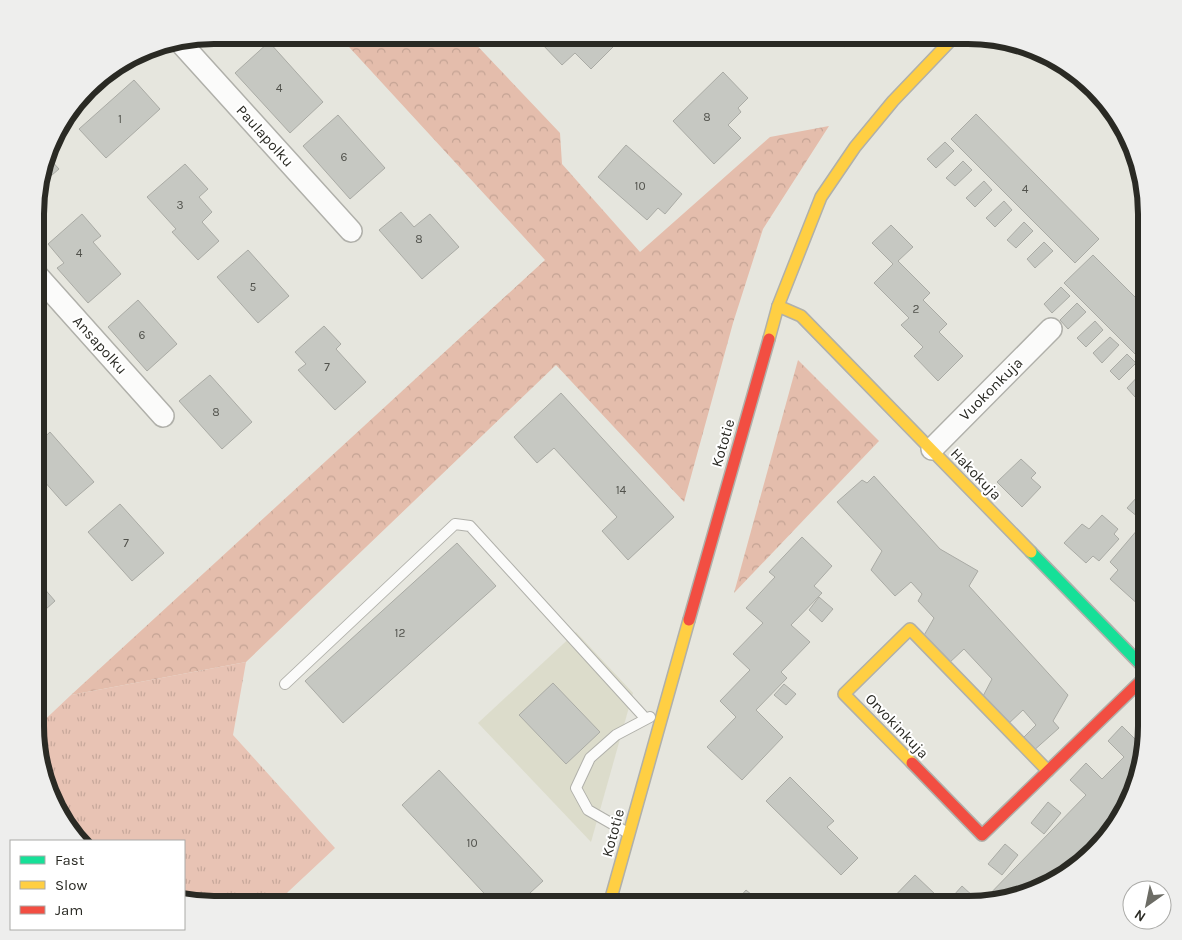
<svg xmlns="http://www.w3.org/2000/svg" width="1182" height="940" font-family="Karla,sans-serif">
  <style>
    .built { fill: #dcdccb }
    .forest { fill: url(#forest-crowns) }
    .park { fill: url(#park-tufts) }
    .building { fill: #c6c8c2; stroke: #aaaba5 }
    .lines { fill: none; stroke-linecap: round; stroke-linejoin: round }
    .lane-casing { stroke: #b0b0aa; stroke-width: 12 }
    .street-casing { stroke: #b0b0aa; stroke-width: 24 }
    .fast-casing { stroke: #b0b0aa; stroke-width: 14 }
    .slow-casing { stroke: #b0b0aa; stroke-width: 14 }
    .jam-casing { stroke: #b0b0aa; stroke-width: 14 }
    .lane { stroke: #fbfbfa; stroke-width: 10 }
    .street { stroke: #fbfbfa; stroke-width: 21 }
    .fast { stroke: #16e098; stroke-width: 11 }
    .slow { stroke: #ffcf43; stroke-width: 11 }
    .jam { stroke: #f24e42; stroke-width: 11 }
    .labels { text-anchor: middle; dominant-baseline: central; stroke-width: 4; stroke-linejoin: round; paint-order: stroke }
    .number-label { font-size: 12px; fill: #51524c }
    .street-label { font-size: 15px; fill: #2a2a24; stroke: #fff }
    .rim { fill: none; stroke: #2a2a24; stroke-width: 6 }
  </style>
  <defs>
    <pattern id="forest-crowns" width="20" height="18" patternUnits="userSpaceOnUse" patternTransform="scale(1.25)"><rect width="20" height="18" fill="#e4bdac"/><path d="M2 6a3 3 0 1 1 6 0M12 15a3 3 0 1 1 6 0" fill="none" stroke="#c4a394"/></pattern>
    <pattern id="park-tufts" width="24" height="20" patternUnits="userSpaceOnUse" patternTransform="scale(1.25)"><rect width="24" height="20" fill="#e8c3b4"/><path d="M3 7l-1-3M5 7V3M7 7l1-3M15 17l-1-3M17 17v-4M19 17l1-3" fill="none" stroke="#c7a89b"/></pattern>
  </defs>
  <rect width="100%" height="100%" fill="#e6e6de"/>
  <polygon class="built" points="576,632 633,693 591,842 478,723"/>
  <g class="forest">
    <polygon points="338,35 467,35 560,133 562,164 640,252 770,137 829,126 763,229 733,323 684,502 556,365 246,662 71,695 545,260"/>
    <polygon points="798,360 879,441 734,593"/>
  </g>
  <polygon class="park" points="246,662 233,735 335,848 274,905 203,905 184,900 184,841 81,841 53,805 35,738 35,729 71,695"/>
  <g class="building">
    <polygon points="549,35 604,35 614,46 591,69 575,53 562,65 541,43"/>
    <polygon points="833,35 857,35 844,47"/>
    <polygon points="269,42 323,102 290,133 235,73"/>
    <polygon points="723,72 748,98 738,108 741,112 728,125 741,138 714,164 673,121"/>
    <polygon points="134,80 160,109 106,158 79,129"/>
    <polygon points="976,114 1099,239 1075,263 951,139"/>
    <polygon points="338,115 385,168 350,199 303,146"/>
    <polygon points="945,142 954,151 936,168 927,159"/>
    <polygon points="626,145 682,194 665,214 658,208 647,220 598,177"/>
    <polygon points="48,157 59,169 38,187"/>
    <polygon points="963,161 972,170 955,186 946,178"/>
    <polygon points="185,164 208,189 199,197 212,212 202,222 219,241 198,260 172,232 176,229 147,197"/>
    <polygon points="984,181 992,190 975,207 966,198"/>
    <polygon points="1004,201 1012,210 995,227 986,218"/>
    <polygon points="401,212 414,227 430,214 459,247 422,279 379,230"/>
    <polygon points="82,214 101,236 93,242 121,274 88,303 57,268 64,263 48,244"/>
    <polygon points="1024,222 1033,231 1016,248 1007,240"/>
    <polygon points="891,225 913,247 898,261 930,293 923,300 947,324 939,332 963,356 938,381 914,356 923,347 901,325 909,318 874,283 893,264 872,243"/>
    <polygon points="1044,242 1053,251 1035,268 1027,259"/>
    <polygon points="248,250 289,296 258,323 217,277"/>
    <polygon points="1093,255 1147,309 1147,366 1064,283"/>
    <polygon points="1061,287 1070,296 1052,313 1044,304"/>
    <polygon points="138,300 177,344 147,371 108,327"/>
    <polygon points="1077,303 1086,312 1068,329 1060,320"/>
    <polygon points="1095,321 1103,330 1086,347 1077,338"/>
    <polygon points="324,326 341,344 336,349 366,382 335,410 298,370 306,364 295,352"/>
    <polygon points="1110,337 1119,345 1102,363 1093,353"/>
    <polygon points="1127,354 1136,363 1119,380 1110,371"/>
    <polygon points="1144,370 1147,373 1147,385 1135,397 1127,388"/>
    <polygon points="210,375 252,422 222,449 179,401"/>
    <polygon points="561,393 674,517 628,560 602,531 617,517 554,448 537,463 514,437"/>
    <polygon points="50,432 94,482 66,506 36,472 36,445"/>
    <polygon points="1021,459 1036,473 1031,478 1041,487 1022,507 997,482"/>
    <polygon points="874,476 940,549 978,571 969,586 1068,695 1053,721 1059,728 1032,752 1021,740 1036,725 1023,710 1007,725 982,698 992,679 964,649 948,664 923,637 934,618 918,601 922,594 911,582 895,596 871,570 882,551 837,502 862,480 867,483"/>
    <polygon points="1147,486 1147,601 1141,607 1110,579 1118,570 1110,562 1144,522 1127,508"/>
    <polygon points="120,504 164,553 132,581 88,532"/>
    <polygon points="1102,515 1118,529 1114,534 1119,539 1099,561 1093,556 1086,563 1064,543 1082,524 1089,529"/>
    <polygon points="802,537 832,566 814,586 822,593 791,625 810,642 781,672 787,678 756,710 783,737 742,780 707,747 736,717 720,701 750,670 733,654 763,623 746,608 775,577 769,572"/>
    <polygon points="457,543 496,586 343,723 305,681"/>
    <polygon points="36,579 55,601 36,618"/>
    <polygon points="819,597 833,609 822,622 809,610"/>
    <polygon points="553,683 600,732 566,764 519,715"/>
    <polygon points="784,684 796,694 786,705 774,695"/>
    <polygon points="1122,726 1144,748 1133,795 1122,813 1067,870 1037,891 982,902 1086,795 1070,780 1086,763 1102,779 1124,757 1108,741"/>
    <polygon points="439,770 543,881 517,905 495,905 402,805"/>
    <polygon points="790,777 834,821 827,827 858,858 841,875 766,801"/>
    <polygon points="1048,802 1061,813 1044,834 1031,823"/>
    <polygon points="1005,844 1018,855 1002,875 988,864"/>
    <polygon points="915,875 936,895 927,905 886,905"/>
    <polygon points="962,886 975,898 969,905 945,905"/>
    <polygon points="746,890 764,905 733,905"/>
  </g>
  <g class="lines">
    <g class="lane-casing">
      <g id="lane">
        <polyline points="285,684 455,524 470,526 645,718"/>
        <polyline points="628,833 588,810 576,788 590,758 616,735 650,717"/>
      </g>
    </g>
    <g class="street-casing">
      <g id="street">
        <polyline points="179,41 351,231"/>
        <polyline points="36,274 163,416"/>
        <polyline points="932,449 1051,329"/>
      </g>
    </g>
    <g class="fast-casing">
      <polyline id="fast" points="1031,552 1147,671"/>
    </g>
    <g class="slow-casing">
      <g id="slow">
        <polyline points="778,306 801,316 1031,552"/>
        <polyline points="769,339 778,306 821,197 855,147 893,101 956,35"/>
        <polyline points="912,763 844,694 910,629 1048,771"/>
        <polyline points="609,905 689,620"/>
      </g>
    </g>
    <g class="jam-casing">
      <g id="jam">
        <polyline points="689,620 769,339"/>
        <polyline points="912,763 982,835 1147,675"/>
      </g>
    </g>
    <use href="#lane" class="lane"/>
    <use href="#street" class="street"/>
    <use href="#fast" class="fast"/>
    <use href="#slow" class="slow"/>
    <use href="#jam" class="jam"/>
  </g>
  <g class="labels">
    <g class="number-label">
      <text x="279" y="88">4</text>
      <text x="707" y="117">8</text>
      <text x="120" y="119">1</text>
      <text x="344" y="157">6</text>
      <text x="640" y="186">10</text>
      <text x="1025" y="189">4</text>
      <text x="180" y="205">3</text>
      <text x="419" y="239">8</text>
      <text x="79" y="253">4</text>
      <text x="253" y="287">5</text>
      <text x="916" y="309">2</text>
      <text x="142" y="335">6</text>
      <text x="327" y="367">7</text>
      <text x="216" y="412">8</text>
      <text x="621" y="490">14</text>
      <text x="126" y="543">7</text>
      <text x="400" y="633">12</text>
      <text x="472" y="843">10</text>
    </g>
    <g class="street-label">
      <text transform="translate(265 136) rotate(48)">Paulapolku</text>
      <text transform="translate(100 345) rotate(48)">Ansapolku</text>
      <text transform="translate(991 389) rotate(-45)">Vuokonkuja</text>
      <text transform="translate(723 443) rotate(-74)">Kototie</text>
      <text transform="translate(976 474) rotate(46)">Hakokuja</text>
      <text transform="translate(897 726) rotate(46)">Orvokinkuja</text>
      <text transform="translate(613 833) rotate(-75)">Kototie</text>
    </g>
  </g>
  <path d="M0 0H1182V940H0ZM214 44H968A170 170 0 0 1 1138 214V726A170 170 0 0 1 968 896H214A170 170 0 0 1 44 726V214A170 170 0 0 1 214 44Z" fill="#eeeeed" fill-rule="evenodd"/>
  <path class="rim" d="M214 44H968A170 170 0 0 1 1138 214V726A170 170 0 0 1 968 896H214A170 170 0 0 1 44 726V214A170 170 0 0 1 214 44Z"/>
  <rect x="10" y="840" width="175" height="90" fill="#ffffff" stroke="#aaaaa7"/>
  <rect x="20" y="856" width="25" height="8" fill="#16e098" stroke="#aaaaa7"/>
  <text x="55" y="865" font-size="15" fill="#2a2a24">Fast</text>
  <rect x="20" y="881" width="25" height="8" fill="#ffcf43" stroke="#aaaaa7"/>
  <text x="55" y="890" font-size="15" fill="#2a2a24">Slow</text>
  <rect x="20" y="906" width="25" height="8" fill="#f24e42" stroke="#aaaaa7"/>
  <text x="55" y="915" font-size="15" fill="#2a2a24">Jam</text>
  <g transform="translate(1147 905) rotate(213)"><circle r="24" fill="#ffffff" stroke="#aaaaa7"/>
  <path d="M0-4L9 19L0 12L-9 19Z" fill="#6c6c65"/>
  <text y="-8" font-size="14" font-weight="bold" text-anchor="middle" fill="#2a2a24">N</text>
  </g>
</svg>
